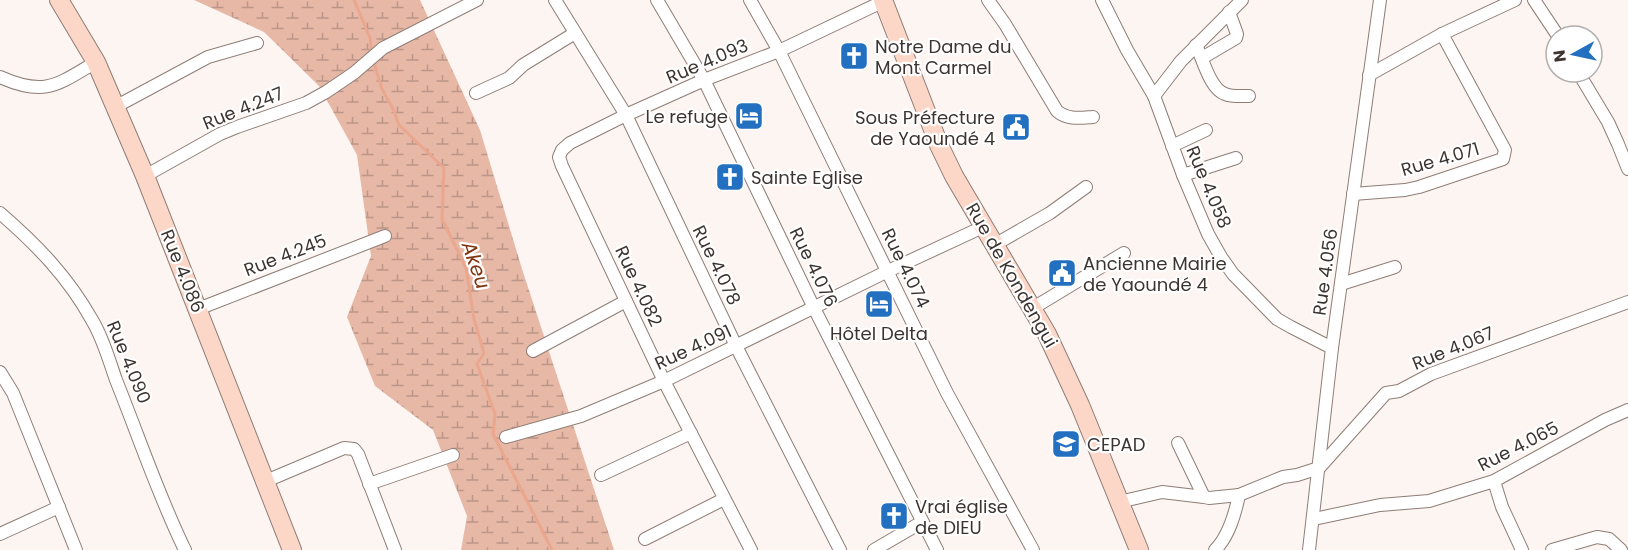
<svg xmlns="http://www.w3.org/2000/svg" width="1628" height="550" font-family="Poppins,sans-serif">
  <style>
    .wetland { fill: url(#wetland-marsh) }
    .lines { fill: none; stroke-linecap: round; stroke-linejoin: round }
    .stream { stroke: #eaa78d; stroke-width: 3 }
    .street-casing { stroke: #8e7d76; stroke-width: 14 }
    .secondary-casing { stroke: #8e7d76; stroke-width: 20 }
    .street { stroke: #fff; stroke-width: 12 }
    .secondary { stroke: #fcd7c8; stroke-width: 18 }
    .labels { text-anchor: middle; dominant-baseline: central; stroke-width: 4.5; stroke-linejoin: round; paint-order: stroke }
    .poi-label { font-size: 18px; fill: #3c3431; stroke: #fff; text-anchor: start }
    .street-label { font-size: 18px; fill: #3c3431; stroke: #fff }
    .water-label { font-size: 20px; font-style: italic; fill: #81330d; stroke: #fff }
  </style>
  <defs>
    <pattern id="wetland-marsh" width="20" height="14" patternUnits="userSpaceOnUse" patternTransform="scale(1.5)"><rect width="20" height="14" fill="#e7b8a6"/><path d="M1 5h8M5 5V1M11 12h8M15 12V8" fill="none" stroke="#bc9688"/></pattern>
  </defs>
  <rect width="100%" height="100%" fill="#fdf5f2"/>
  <polygon class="wetland" points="194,0 420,0 480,130 522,269 614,550 461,550 467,516 433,430 375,386 347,317 371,256 357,155 319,86 264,32"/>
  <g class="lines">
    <g class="stream">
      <polyline points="354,0 370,38 372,54"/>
      <polyline points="373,60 382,89 393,109 399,125 444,168 442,219 466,268 474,319 484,353 477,364 495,414 493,434 552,550"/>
    </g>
    <g class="street-casing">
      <g id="street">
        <polyline points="555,0 626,115 736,346 840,550"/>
        <polyline points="657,0 704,80 814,308 937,550"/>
        <polyline points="750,0 779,51 947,393 1033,550"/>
        <path d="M988 0 1005 24 1057 111C1068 120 1079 118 1093 117"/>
        <polyline points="1102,0 1127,50 1154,96 1183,175 1208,234 1221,257 1233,274 1277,319 1291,327 1332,348"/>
        <polyline points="1534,0 1558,36"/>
        <path d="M1196 45C1203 59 1210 89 1225 94 1232 97 1242 96 1249 96"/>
        <polyline points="1202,58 1236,38 1237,34 1229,12"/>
        <polyline points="1578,72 1608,122 1618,144 1628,169"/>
        <polyline points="1369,75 1442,34 1515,0"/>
        <path d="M0 77C45 97 57 85 96 62"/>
        <polyline points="476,93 509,78 523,65 575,33"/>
        <polyline points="1154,96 1181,61 1242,0"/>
        <polyline points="115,107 208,57 257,43"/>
        <polyline points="1172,146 1206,130"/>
        <polyline points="1183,175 1236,158"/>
        <polyline points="145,176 220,134 237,127 306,103 326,92 354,73 383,48 477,0"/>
        <polyline points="1353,194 1405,190 1419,187 1503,159 1505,150 1442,34"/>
        <path d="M0 213C37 245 68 277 92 320 103 338 109 360 116 380 139 437 158 495 185 550"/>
        <polyline points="996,244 1050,213 1086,187"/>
        <polyline points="1341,284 1395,267"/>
        <polyline points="1033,308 1124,253"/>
        <polyline points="198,309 385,236"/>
        <polyline points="533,351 626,301"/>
        <polyline points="0,372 13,393 76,550"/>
        <polyline points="506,437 581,416 664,381 888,271 985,226"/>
        <polyline points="1178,443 1204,497 1209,498 1239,495"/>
        <polyline points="601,475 691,433"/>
        <polyline points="266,481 344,448 354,449 358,454 395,550"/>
        <polyline points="1494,481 1502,507 1522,550"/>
        <polyline points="369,484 453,455"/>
        <polyline points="1119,502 1162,492 1204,497"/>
        <polyline points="1314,519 1380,505 1429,501 1494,481 1605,420 1628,410"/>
        <polyline points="0,534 59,507"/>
        <polyline points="645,539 724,499"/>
        <polyline points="751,550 664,381 562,166 559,157 562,150 570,143 626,115 704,80 779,51 884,1"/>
        <polyline points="874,550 922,522"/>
        <path d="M1215 550C1229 536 1235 514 1239 495L1283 477 1297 475 1319 468 1386 393 1399 391 1431 374 1628 302"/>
        <polyline points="1309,550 1332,348 1380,0"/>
        <polyline points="1552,550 1597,537 1609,539 1621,550"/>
      </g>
    </g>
    <g class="secondary-casing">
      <g id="secondary">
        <polyline points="59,0 96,62 145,176 292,550"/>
        <polyline points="883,0 939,145 954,176 1047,334 1080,405 1139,550"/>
      </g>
    </g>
    <use href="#street" class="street"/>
    <use href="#secondary" class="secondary"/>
  </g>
  <defs>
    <g id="church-square" transform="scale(1.5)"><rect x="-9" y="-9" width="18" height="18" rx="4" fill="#2270bf" stroke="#fff"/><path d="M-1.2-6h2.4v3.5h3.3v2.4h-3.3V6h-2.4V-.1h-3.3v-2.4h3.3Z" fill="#fff"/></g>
    <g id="hotel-square" transform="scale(1.5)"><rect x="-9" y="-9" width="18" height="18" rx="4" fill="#2270bf" stroke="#fff"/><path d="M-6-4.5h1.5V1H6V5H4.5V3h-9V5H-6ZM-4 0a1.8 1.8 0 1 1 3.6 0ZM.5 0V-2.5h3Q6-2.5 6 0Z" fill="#fff"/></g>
    <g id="civic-square" transform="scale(1.5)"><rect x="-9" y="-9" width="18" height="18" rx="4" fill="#2270bf" stroke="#fff"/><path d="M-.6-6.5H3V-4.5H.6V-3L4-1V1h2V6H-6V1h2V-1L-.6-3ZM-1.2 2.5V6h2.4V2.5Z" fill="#fff"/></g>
    <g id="school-square" transform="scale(1.5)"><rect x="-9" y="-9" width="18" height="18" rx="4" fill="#2270bf" stroke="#fff"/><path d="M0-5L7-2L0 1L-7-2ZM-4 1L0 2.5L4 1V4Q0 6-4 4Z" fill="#fff"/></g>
  </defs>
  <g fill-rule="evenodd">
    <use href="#church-square" x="854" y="56"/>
    <use href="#hotel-square" x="749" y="116"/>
    <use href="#civic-square" x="1016" y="127"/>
    <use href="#church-square" x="730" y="177"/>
    <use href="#civic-square" x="1062" y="273"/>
    <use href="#hotel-square" x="879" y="304"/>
    <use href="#school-square" x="1066" y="444"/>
    <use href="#church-square" x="894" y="516"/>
  </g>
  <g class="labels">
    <g class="poi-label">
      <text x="875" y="46">Notre Dame du<tspan x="875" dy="21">Mont Carmel</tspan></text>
      <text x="728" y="116" text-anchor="end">Le refuge</text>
      <text x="995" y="117" text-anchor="end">Sous Préfecture<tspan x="995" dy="21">de Yaoundé 4</tspan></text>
      <text x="751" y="177">Sainte Eglise</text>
      <text x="1083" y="263">Ancienne Mairie<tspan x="1083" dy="21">de Yaoundé 4</tspan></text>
      <text x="879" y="333" text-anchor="middle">Hôtel Delta</text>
      <text x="1087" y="444">CEPAD</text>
      <text x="915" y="506">Vrai église<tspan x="915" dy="21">de DIEU</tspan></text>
    </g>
    <g class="street-label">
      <text transform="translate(707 61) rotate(-23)">Rue 4.093</text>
      <text transform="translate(243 108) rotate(-22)">Rue 4.247</text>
      <text transform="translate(1440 159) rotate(-16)">Rue 4.071</text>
      <text transform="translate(1209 187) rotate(67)">Rue 4.058</text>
      <text transform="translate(285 255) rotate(-21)">Rue 4.245</text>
      <text transform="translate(717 265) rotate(64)">Rue 4.078</text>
      <text transform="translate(814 267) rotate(64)">Rue 4.076</text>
      <text transform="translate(906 268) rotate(64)">Rue 4.074</text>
      <text transform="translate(183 271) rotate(68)">Rue 4.086</text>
      <text transform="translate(1325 272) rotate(-82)">Rue 4.056</text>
      <text transform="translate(1012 275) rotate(60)">Rue de Kondengui</text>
      <text transform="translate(639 286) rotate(65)">Rue 4.082</text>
      <text transform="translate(693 347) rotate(-25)">Rue 4.091</text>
      <text transform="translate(1453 348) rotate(-22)">Rue 4.067</text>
      <text transform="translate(129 362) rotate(68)">Rue 4.090</text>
      <text transform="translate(1518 446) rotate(-27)">Rue 4.065</text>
    </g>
    <g class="water-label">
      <text transform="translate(476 265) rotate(71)">Akeu</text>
    </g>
  </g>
  <g transform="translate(1574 54) rotate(262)"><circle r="28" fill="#ffffff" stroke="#b1aead" stroke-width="1.5"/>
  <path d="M0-4.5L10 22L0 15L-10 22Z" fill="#2270bf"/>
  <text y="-9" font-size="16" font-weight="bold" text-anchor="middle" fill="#3c3431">N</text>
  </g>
</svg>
